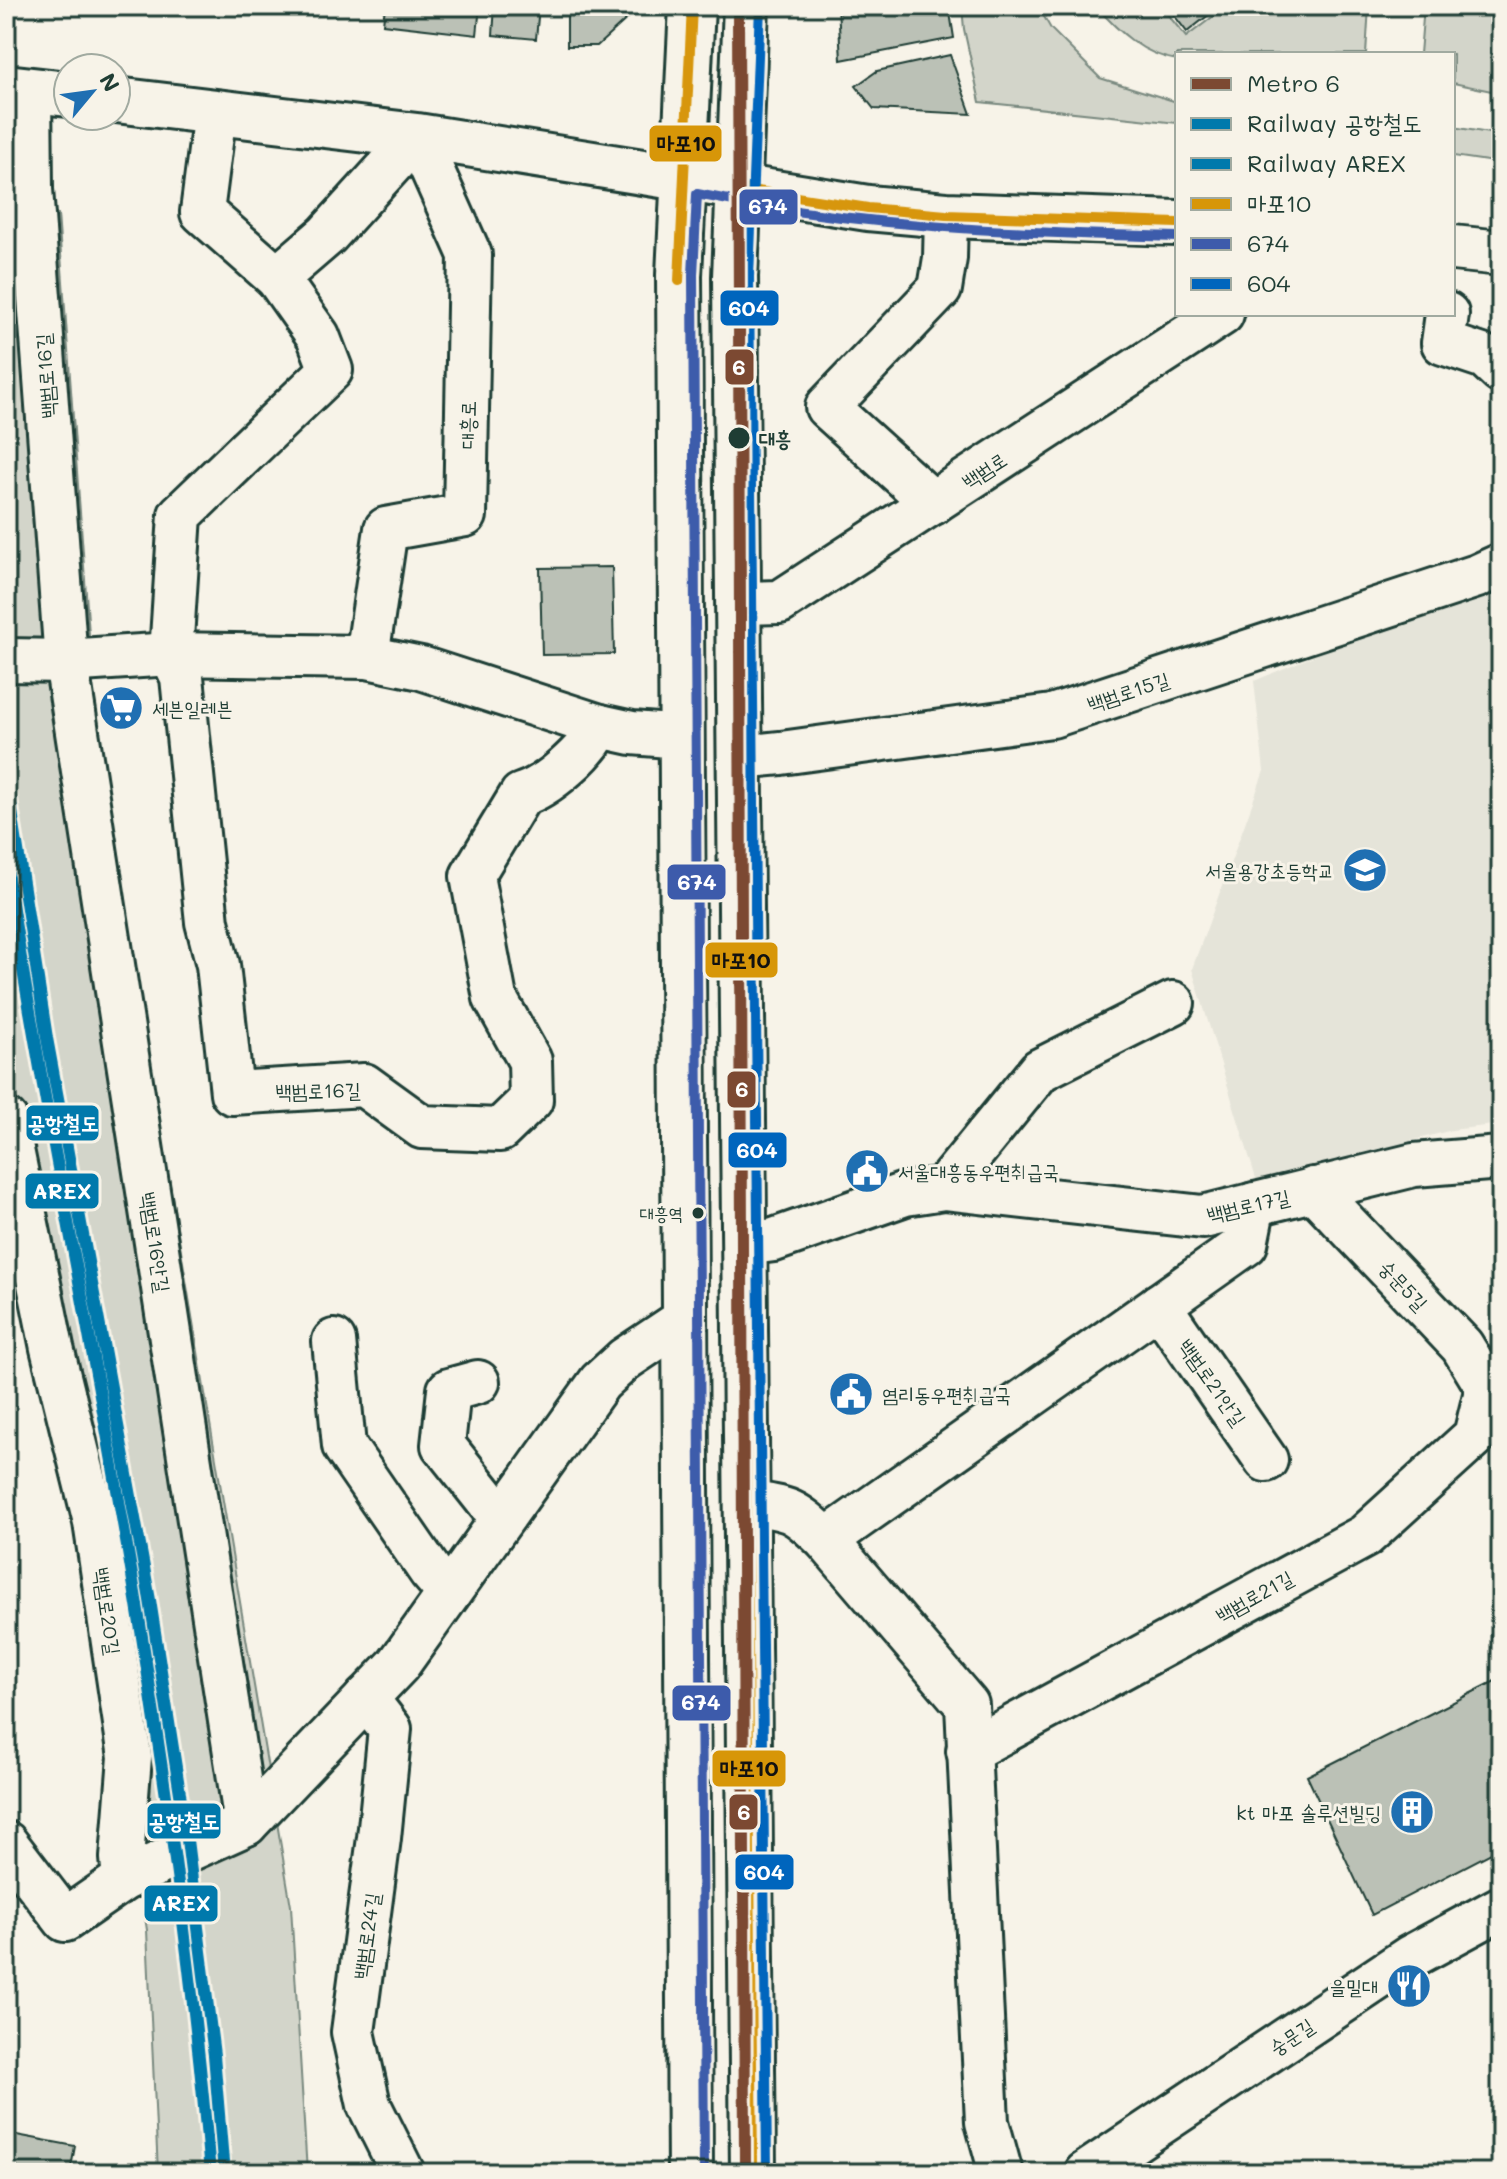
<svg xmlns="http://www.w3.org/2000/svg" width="1507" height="2179" font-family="Mali,'Poor Story',sans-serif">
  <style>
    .built { fill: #e5e4d9 }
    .green { fill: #d3d5ca; stroke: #79897f; stroke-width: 2 }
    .building { fill: #bbc1b6; stroke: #1f3d34; stroke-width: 2 }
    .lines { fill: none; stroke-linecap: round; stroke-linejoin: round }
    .minor-casing { stroke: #1f3d34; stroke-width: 48 }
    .major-casing { stroke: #1f3d34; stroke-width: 50 }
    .minor { stroke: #f7f3e8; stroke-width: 42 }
    .major { stroke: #f7f3e8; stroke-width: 44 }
    .bus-1-casing { stroke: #f7f3e8; stroke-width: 16 }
    .bus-2-casing { stroke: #f7f3e8; stroke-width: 16 }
    .bus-3-casing { stroke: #f7f3e8; stroke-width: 16 }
    .bus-1 { stroke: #d79608; stroke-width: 10 }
    .bus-2 { stroke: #3d5bab; stroke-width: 10 }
    .bus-3 { stroke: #0065bd; stroke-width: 10 }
    .rail-1-casing { stroke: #f7f3e8; stroke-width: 18 }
    .rail-2-casing { stroke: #f7f3e8; stroke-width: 18 }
    .rail-1 { stroke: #0079ac; stroke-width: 12 }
    .rail-2 { stroke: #0079ac; stroke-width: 12 }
    .metro-1-casing { stroke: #f7f3e8; stroke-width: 18 }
    .metro-1 { stroke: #7c4932; stroke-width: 12 }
    .stop-dot { fill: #1f3d34; stroke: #f7f3e8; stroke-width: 3 }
    .labels { text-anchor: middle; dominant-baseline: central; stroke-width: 6; stroke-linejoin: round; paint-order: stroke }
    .bus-label { font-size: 18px; fill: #1f3d34; stroke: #f7f3e8; text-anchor: end }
    .street-label { font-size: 20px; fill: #1f3d34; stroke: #f7f3e8 }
    .stop-label { font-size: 20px; font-weight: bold; fill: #1f3d34; stroke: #f7f3e8; text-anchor: start }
    .poi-label { font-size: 20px; fill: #1f3d34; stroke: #f7f3e8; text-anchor: start }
    .line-badge { stroke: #f7f3e8; stroke-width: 3 }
    .badge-label { font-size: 22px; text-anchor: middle; font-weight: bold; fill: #fff }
    .pale-badge-label { font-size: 22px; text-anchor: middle; font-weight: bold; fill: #111 }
  </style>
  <rect width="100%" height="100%" fill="#f7f3e8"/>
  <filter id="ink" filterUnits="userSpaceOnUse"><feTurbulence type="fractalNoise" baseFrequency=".0125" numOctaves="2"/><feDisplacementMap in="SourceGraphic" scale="16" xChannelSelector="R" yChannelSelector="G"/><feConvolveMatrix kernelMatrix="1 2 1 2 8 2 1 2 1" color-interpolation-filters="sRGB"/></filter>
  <g filter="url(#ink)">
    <polygon class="built" points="1501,577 1501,1124 1452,1130 1257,1182 1192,969 1264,771 1254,681"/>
    <g class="green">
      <polygon points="962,6 1038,6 1051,29 1100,78 1177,102 1177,123 980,102 964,29"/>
      <path d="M1096 6H1161L1186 37 1227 6H1369L1366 54H1177V60C1143 55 1118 31 1096 6Z"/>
      <polygon points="1424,6 1501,6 1501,93 1453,83 1453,54 1420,54"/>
      <polygon points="1453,127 1501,135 1501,163 1453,156"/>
      <polygon points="6,214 58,214 98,756 291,1906 307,2173 158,2173 147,1930 6,1030"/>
    </g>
    <g class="building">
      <polygon points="385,6 480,6 477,35 383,24"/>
      <polygon points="495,6 539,6 536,39 493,35"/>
      <polygon points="567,6 631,6 631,15 597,46 567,46"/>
      <polygon points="838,6 949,6 954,38 841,60"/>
      <polygon points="1167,6 1220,6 1187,32"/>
      <polygon points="950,55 971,114 874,109 856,86 877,71"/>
      <polygon points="612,567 614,654 542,655 540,568"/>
      <polygon points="1501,1678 1501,1848 1372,1915 1307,1776"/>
      <polygon points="6,2133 75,2146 70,2173 6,2173"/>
    </g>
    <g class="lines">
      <g class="minor-casing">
        <g id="minor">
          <polyline points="30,90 31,189 66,661 246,1824"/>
          <path d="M215 112 202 212 277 278 318 336 331 370 180 515 171 654 182 677 207 922 218 965 232 1093 364 1085 422 1127 500 1130 531 1100 530 1061 495 998 472 876 521 795C548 787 588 751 600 726"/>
          <polyline points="277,278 327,235 417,136 470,255 465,515 386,529 367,657"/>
          <polyline points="1447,314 1443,343 1485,357 1501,372"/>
          <polyline points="933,503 827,407 940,289 945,258 946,215"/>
          <polyline points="739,603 780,602 1222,314"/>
          <polyline points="6,660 66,661 171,654 367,657 421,668 600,726 632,733 682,737"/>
          <polyline points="740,757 781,753 1052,716 1477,576 1501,565"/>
          <polyline points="6,1120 52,1348 95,1522 130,1757 122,1858 124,1879"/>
          <polyline points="944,1188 1040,1070 1173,1003"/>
          <polyline points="1313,1189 1462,1346 1487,1387 1496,1412"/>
          <polyline points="745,1244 774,1240 905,1194 944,1188 1203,1217 1414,1165 1501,1158"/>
          <polyline points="1159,1305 1266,1460"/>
          <polyline points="334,1341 344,1446 430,1571 449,1593"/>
          <polyline points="478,1382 449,1390 443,1445 489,1503 504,1516"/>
          <path d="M747 1503C790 1508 794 1509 826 1540L967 1705 987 2122 1001 2173"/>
          <polyline points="826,1540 1246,1244 1254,1204"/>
          <polyline points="366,1698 390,1729 379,1838 353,2032 369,2105 403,2173"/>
          <polyline points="968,1751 1365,1536 1475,1436 1487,1387"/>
          <polyline points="6,1843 65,1920 124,1879 246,1824 398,1665 600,1382 625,1359 685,1319"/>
          <polyline points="1086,2173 1410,1957 1501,1908"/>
        </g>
      </g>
      <g class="major-casing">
        <g id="major">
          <polyline points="746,6 735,277 753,2173"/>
          <polyline points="6,87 68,94"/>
          <polyline points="116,100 417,136 868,208 946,215 1177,223"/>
          <polyline points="1453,248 1501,253"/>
          <polyline points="690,2173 679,275 692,6"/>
        </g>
      </g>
      <use href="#minor" class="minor"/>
      <use href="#major" class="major"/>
      <g class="bus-1-casing">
        <g id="bus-1">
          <polyline points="679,281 692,6"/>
          <polyline points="753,2173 735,277 738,188 868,208 946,215 1177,223"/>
        </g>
      </g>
      <g class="bus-2-casing">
        <path id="bus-2" d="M704 2173 693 275 697 194C860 227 1012 233 1177 237"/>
      </g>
      <g class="bus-3-casing">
        <polyline id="bus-3" points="760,7 749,277 767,2173"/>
      </g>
      <use href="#bus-1" class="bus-1"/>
      <use href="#bus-2" class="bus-2"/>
      <use href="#bus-3" class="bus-3"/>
      <g class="rail-1-casing">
        <polyline id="rail-1" points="6,773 47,1038 150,1600 186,1832 214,2055 224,2173"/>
      </g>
      <g class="rail-2-casing">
        <path id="rail-2" d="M6 865C44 1112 96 1358 137 1605 167 1794 194 1983 210 2173"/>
      </g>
      <use href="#rail-1" class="rail-1"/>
      <use href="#rail-2" class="rail-2"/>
      <g class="metro-1-casing">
        <polyline id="metro-1" points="738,6 745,2173"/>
      </g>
      <use href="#metro-1" class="metro-1"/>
    </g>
  </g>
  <defs>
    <g id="supermarket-disc" transform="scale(2.3)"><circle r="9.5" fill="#1f6fb2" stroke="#f7f3e8"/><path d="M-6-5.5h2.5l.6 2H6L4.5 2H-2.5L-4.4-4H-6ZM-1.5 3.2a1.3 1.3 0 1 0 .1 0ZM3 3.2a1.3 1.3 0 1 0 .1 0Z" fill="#fff"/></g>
    <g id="school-disc" transform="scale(2.3)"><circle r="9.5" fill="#1f6fb2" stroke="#f7f3e8"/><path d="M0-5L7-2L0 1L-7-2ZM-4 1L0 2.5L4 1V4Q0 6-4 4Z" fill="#fff"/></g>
    <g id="civic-disc" transform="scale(2.3)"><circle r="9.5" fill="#1f6fb2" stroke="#f7f3e8"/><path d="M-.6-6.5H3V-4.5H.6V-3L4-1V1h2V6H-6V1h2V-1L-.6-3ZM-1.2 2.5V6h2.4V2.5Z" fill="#fff"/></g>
    <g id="building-disc" transform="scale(2.3)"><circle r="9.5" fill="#1f6fb2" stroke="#f7f3e8"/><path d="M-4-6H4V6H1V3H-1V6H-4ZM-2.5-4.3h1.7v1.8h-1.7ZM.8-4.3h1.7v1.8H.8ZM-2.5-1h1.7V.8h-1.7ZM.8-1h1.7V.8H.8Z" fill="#fff"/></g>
    <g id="restaurant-disc" transform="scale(2.3)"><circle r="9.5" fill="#1f6fb2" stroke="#f7f3e8"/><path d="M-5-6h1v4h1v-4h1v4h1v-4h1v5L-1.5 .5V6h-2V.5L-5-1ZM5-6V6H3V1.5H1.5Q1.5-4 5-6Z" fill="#fff"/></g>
  </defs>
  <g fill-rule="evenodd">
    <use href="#supermarket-disc" x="121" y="708"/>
    <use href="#school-disc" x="1365" y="870"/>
    <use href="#civic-disc" x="867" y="1171"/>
    <use href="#civic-disc" x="851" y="1394"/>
    <use href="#building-disc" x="1412" y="1812"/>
    <use href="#restaurant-disc" x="1409" y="1986"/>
  </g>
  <g class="stop-dot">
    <circle cx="739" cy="438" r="12"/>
    <circle cx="698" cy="1213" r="7"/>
  </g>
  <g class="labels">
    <g class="bus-label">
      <text x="683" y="1213">대흥역</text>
    </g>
    <g class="street-label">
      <text transform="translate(45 376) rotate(-94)">백범로16길</text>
      <text transform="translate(467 425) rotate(-89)">대흥로</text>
      <text transform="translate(984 470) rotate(-33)">백범로</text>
      <text transform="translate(1128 691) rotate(-18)">백범로15길</text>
      <text transform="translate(318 1090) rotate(-1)">백범로16길</text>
      <text transform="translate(1248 1205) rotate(-13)">백범로17길</text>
      <text transform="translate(156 1242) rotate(81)">백범로16안길</text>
      <text transform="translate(1404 1285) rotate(47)">숭문5길</text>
      <text transform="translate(1213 1382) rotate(55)">백범로21안길</text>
      <text transform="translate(1254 1596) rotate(-29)">백범로21길</text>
      <text transform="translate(108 1611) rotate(82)">백범로20길</text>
      <text transform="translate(366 1936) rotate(-82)">백범로24길</text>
      <text transform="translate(1291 2036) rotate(-34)">숭문길</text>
    </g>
    <g class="stop-label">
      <text x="759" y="438">대흥</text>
    </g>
    <g class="poi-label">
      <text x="152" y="708">세븐일레븐</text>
      <text x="1334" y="870" text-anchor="end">서울용강초등학교</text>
      <text x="898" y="1171">서울대흥동우편취급국</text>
      <text x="882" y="1394">염리동우편취급국</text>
      <text x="1381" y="1812" text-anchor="end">kt 마포 솔루션빌딩</text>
      <text x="1378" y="1986" text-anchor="end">을밀대</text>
    </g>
  </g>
  <g class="line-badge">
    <rect x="648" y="124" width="75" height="39" rx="8" fill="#d79608"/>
    <rect x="738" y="188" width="61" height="38" rx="8" fill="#3d5bab"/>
    <rect x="719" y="289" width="61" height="38" rx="8" fill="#0065bd"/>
    <rect x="724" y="348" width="31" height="38" rx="8" fill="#7c4932"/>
    <rect x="666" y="863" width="61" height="38" rx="8" fill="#3d5bab"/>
    <rect x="704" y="941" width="75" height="38" rx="8" fill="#d79608"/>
    <rect x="726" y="1070" width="31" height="39" rx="8" fill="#7c4932"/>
    <rect x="25" y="1104" width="75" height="38" rx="8" fill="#0079ac"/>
    <rect x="727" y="1131" width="61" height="38" rx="8" fill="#0065bd"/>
    <rect x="24" y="1172" width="76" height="38" rx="8" fill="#0079ac"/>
    <rect x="671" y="1684" width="61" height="38" rx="8" fill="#3d5bab"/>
    <rect x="711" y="1749" width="76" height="39" rx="8" fill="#d79608"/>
    <rect x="728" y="1793" width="31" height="38" rx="8" fill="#7c4932"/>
    <rect x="146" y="1802" width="76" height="38" rx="8" fill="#0079ac"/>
    <rect x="734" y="1853" width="61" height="38" rx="8" fill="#0065bd"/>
    <rect x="143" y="1884" width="76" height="39" rx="8" fill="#0079ac"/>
  </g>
  <g class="badge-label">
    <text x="768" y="214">674</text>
    <text x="749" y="316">604</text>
    <text x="739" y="375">6</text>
    <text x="697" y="890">674</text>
    <text x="742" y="1097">6</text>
    <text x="63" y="1131">공항철도</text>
    <text x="757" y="1158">604</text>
    <text x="62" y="1199">AREX</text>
    <text x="701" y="1710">674</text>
    <text x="744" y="1820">6</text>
    <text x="184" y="1829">공항철도</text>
    <text x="764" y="1880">604</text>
    <text x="181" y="1911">AREX</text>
  </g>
  <g class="pale-badge-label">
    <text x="686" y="151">마포10</text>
    <text x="741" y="968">마포10</text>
    <text x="749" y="1776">마포10</text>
  </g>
  <rect width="1507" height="2179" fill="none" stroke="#f7f3e8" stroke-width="32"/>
  <rect x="16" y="16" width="1475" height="2147" fill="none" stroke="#1f3d34" stroke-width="3" filter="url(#ink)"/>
  <rect x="1175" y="52" width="280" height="264" fill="#f7f3e8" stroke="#a1aaa0" stroke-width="2"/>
  <rect x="1191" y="78" width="40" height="12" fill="#7c4932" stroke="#a1aaa0" stroke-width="2"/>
  <text x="1247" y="92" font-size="24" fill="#1f3d34">Metro 6</text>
  <rect x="1191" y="118" width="40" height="12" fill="#0079ac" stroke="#a1aaa0" stroke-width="2"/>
  <text x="1247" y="132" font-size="24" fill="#1f3d34">Railway 공항철도</text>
  <rect x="1191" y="158" width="40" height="12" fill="#0079ac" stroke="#a1aaa0" stroke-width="2"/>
  <text x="1247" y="172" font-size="24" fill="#1f3d34">Railway AREX</text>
  <rect x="1191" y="198" width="40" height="12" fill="#d79608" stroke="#a1aaa0" stroke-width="2"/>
  <text x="1247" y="212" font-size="24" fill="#1f3d34">마포10</text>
  <rect x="1191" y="238" width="40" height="12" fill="#3d5bab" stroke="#a1aaa0" stroke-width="2"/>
  <text x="1247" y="252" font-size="24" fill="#1f3d34">674</text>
  <rect x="1191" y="278" width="40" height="12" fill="#0065bd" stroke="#a1aaa0" stroke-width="2"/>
  <text x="1247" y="292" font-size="24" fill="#1f3d34">604</text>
  <g transform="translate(92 92) rotate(61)"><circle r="38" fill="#f7f3e8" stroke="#a1aaa0" stroke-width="2"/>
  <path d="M0-6L14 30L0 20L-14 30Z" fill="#1f6fb2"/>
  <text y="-12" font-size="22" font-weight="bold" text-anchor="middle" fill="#1f3d34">N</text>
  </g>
</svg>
